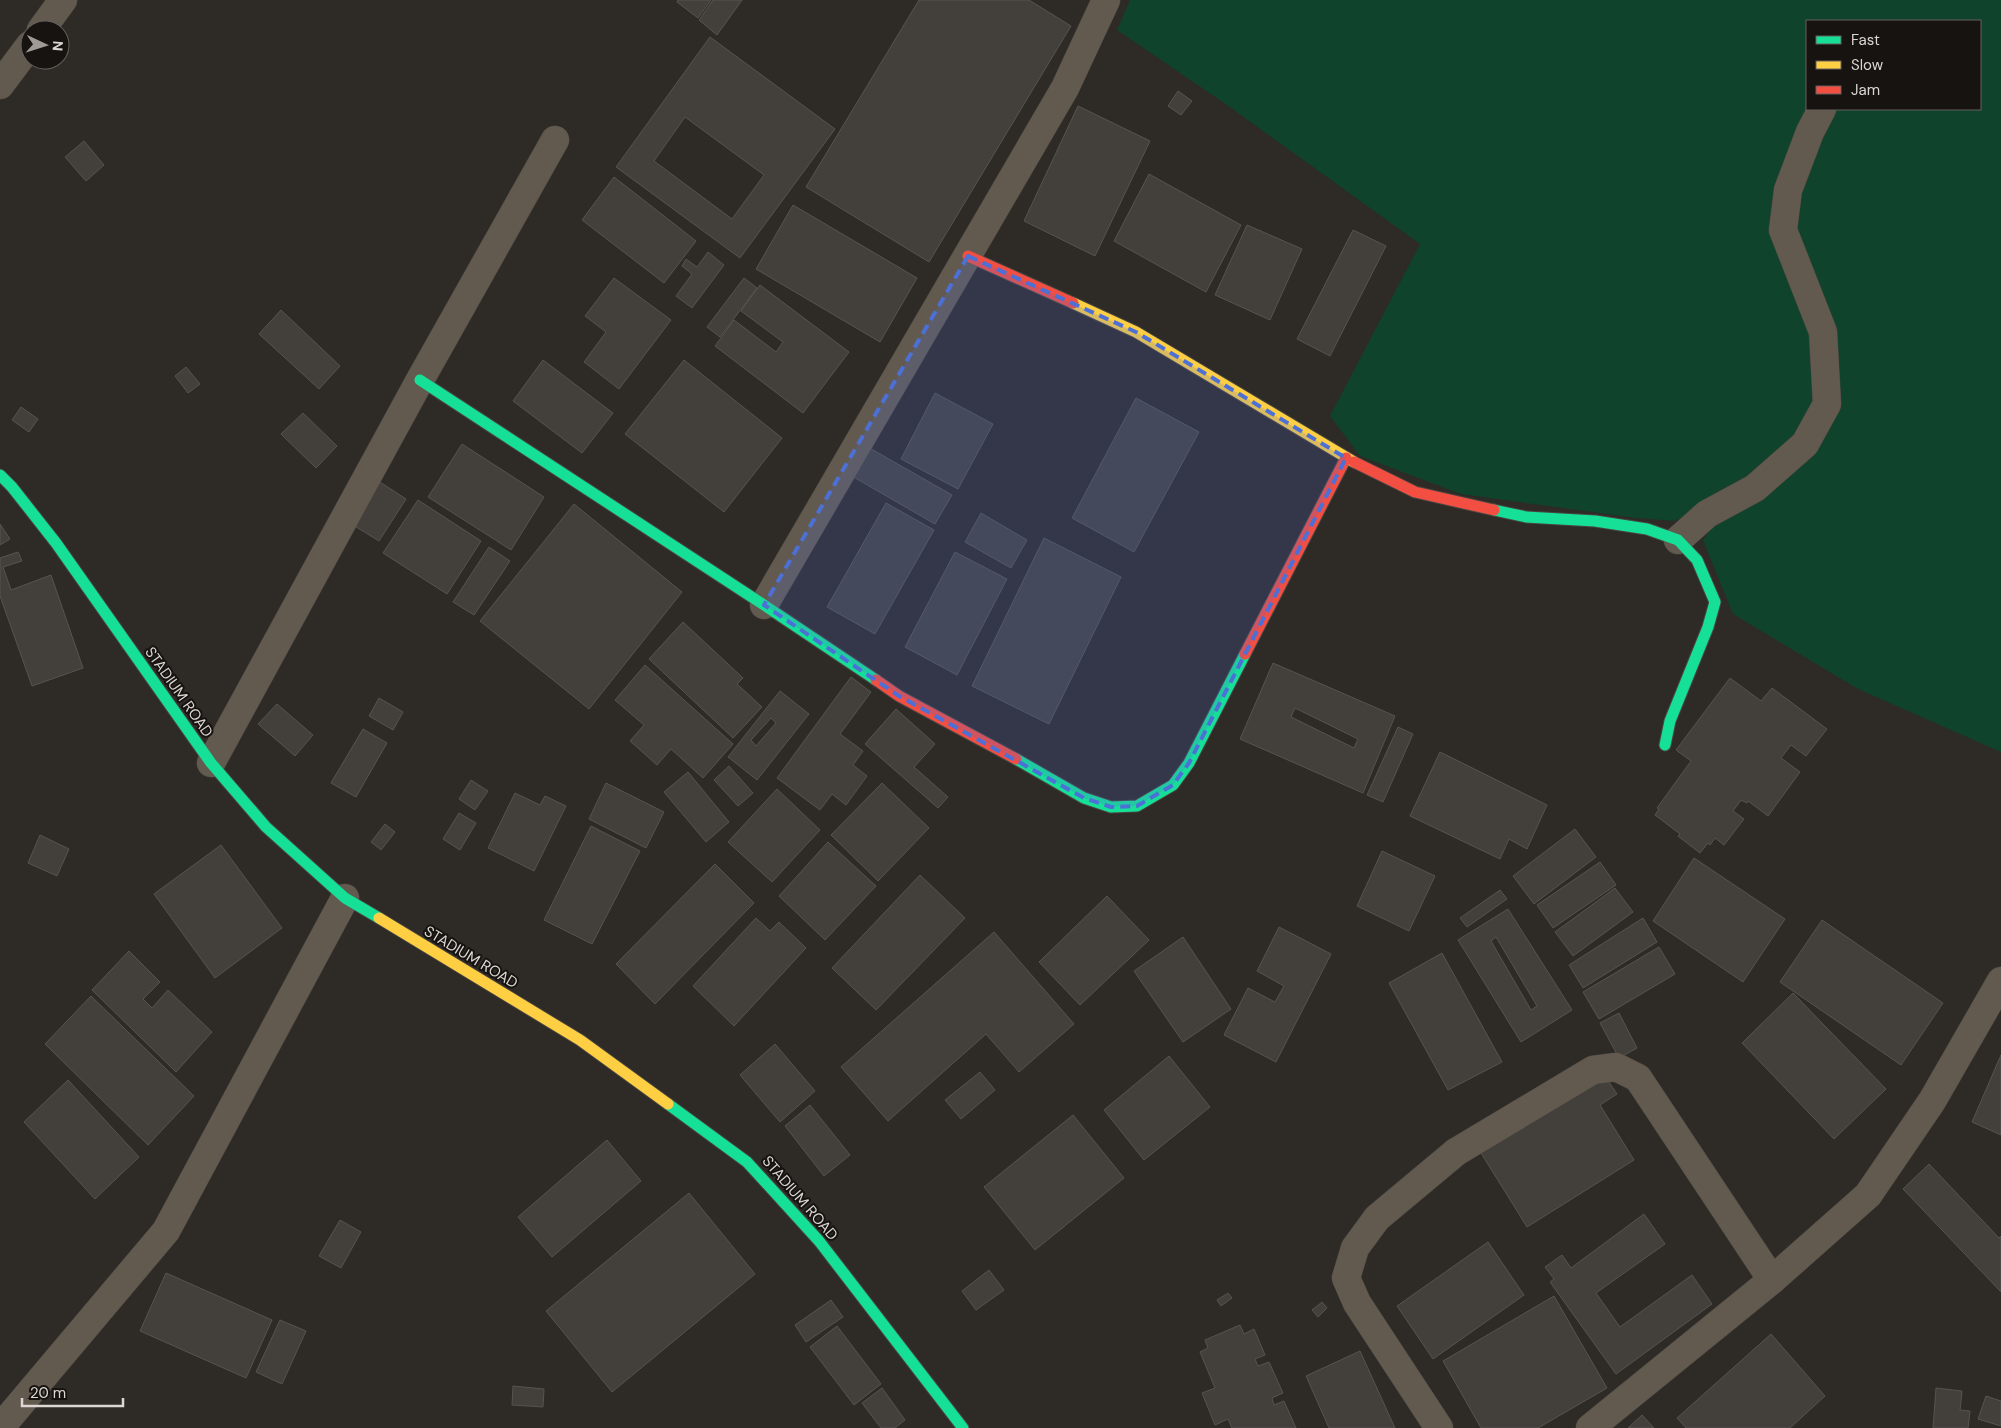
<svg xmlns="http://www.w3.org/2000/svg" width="2001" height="1428" font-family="'DM Sans',sans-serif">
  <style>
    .green { fill: #0f432c; fill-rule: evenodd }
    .building { fill: #43403c; stroke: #575450; fill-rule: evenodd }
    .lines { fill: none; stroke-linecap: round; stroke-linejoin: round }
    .street-casing { stroke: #494642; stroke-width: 29 }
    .fast-casing { stroke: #494642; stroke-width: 13 }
    .slow-casing { stroke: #494642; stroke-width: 13 }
    .jam-casing { stroke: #494642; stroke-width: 13 }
    .street { stroke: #635a4f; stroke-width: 28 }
    .fast { stroke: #16e098; stroke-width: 11 }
    .slow { stroke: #ffcf43; stroke-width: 11 }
    .jam { stroke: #f24e42; stroke-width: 11 }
    .marked { fill: #4d70d6; fill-opacity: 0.2; stroke: #4d70d6; stroke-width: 4; stroke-dasharray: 10 6; stroke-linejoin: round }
    .labels { text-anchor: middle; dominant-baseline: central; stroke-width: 4; stroke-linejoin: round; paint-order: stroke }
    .street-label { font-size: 15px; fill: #dcd7d2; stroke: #171310 }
  </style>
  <rect width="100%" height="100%" fill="#2e2a26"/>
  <path class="green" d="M1130 0H2001V752L1858 689 1733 614 1703 540 1739 487 1675 521 1636 518 1461 494 1360 456 1330 416 1420 244 1227 105 1117 30ZM1807 21H1980V109H1807Z"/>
  <g class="building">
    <polygon points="678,0 711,0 698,18 677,2"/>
    <polygon points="713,0 742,0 717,35 699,20"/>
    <polygon points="919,0 1029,0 1071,26 929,262 806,187"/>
    <path d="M710 37 835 129 740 258 616 167ZM685 117 764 175 732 219 654 161Z"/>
    <polygon points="1178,91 1192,101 1181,115 1168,106"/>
    <polygon points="1078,106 1150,141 1095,256 1024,221"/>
    <polygon points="84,141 104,165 86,181 65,157"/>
    <polygon points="1149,174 1241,225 1206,292 1114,241"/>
    <polygon points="614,177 696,241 664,283 582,220"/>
    <polygon points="793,205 917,278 880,342 756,269"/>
    <polygon points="1247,225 1302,249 1270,320 1215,295"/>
    <polygon points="1353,230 1386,246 1330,356 1297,339"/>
    <polygon points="708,252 724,265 692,308 676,296 692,274 682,266 686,259 697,267"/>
    <polygon points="614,278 671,320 619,389 584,362 606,332 585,316"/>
    <polygon points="744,278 757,288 720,337 707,327"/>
    <polygon points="760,285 849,352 803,413 715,346 734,320 776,352 783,342 741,311"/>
    <polygon points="281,310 340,366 319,389 259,334"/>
    <polygon points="543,360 613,413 582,453 513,401"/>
    <polygon points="684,360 782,438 724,512 625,434"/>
    <polygon points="186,367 200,384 188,393 175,376"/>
    <polygon points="935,393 993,424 958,489 901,459"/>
    <polygon points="1136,398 1199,432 1134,552 1072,518"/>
    <polygon points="21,407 38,419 29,432 12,420"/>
    <polygon points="303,413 337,446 316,468 281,434"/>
    <polygon points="462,444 544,497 511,550 428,497"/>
    <polygon points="866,446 952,495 935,524 850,475"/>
    <polygon points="380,482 406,499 379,541 353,525"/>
    <polygon points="418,500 481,541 447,594 383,553"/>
    <polygon points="886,503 934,530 875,634 827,607"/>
    <polygon points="574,504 682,592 589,709 480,621"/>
    <polygon points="981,513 1027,540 1011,568 965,542"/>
    <polygon points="0,524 10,539 0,545"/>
    <polygon points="1044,538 1121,577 1049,724 972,686"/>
    <polygon points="489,547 510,561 474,615 453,602"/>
    <polygon points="18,552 22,561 3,567 11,590 51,575 83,668 32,686 0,596 0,558"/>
    <polygon points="955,552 1007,579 957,675 905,647"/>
    <polygon points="683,622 743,678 737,684 762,707 733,738 649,659"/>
    <path d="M1273 663 1395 716 1363 793 1240 739ZM1295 708 1358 739 1354 748 1291 717Z"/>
    <polygon points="645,665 733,744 703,778 671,749 657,765 630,741 644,725 615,700"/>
    <polygon points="851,677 871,692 840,734 863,751 853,765 867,776 846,805 832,794 820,810 777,778"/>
    <polygon points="1730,678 1761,701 1772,688 1827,729 1806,756 1791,745 1781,758 1800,772 1768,816 1748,801 1747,803 1741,800 1733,811 1744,819 1724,845 1715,838 1710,845 1708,843 1700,853 1678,836 1680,834 1655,815 1659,809 1657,808 1691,761 1676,750"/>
    <path d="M780 691 809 714 757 780 728 757ZM771 718 776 723 756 746 751 740Z"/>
    <polygon points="379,698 403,712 393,730 369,716"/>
    <polygon points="277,704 313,735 295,756 258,724"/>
    <polygon points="896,709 935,744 914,767 948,797 938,808 865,744"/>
    <polygon points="1398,727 1413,734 1383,802 1367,795"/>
    <polygon points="363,729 387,743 356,797 331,783"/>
    <polygon points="1440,752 1547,805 1527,849 1509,839 1500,859 1410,816"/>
    <polygon points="729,766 753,793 738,806 714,780"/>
    <polygon points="688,772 729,822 706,842 664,792"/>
    <polygon points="471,780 488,791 475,810 459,799"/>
    <polygon points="606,783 664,812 646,848 589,819"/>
    <polygon points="882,783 929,828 878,881 831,835"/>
    <polygon points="777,789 820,830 772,882 728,842"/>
    <polygon points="515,793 540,805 545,796 566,806 534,871 488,848"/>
    <polygon points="459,813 476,823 460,850 443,839"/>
    <polygon points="385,824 395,832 381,850 371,842"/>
    <polygon points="591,826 640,851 592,944 544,920"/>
    <polygon points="1575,829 1596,857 1534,904 1513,876"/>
    <polygon points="40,835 69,849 57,876 28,863"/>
    <polygon points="828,842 876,886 825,940 779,896"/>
    <polygon points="221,845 282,928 215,978 154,894"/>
    <polygon points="1382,851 1435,876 1409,931 1357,906"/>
    <polygon points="1694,858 1785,919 1743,982 1653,921"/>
    <polygon points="1600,862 1616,885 1553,928 1537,905"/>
    <polygon points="715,864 754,903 655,1004 616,964"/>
    <polygon points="920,875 965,918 876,1010 832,968"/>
    <polygon points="1615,888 1633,912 1573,956 1555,932"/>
    <polygon points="1500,890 1507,899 1467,927 1460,918"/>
    <polygon points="1107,896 1149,940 1080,1005 1039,962"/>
    <path d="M1508 909 1572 1010 1521 1042 1458 940ZM1496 937 1537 1006 1531 1010 1491 941Z"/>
    <polygon points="756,918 770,931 779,922 806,948 734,1026 693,986"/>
    <polygon points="1643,918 1657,942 1583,988 1569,965"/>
    <polygon points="1822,920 1943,1003 1901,1065 1780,982"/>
    <polygon points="1279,927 1331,954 1276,1062 1224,1035 1248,988 1275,1002 1284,986 1257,971"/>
    <polygon points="994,932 1074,1024 1019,1072 986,1034 888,1121 841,1067"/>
    <polygon points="1183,937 1231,1009 1183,1042 1134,971"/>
    <polygon points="1659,947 1675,974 1599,1019 1583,992"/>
    <polygon points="129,951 160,982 143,999 152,1008 168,990 212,1032 176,1072 92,990"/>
    <polygon points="1442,953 1502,1062 1448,1090 1389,983"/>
    <polygon points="1793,993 1886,1089 1834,1139 1742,1043"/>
    <polygon points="91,996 194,1096 148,1145 45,1044"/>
    <polygon points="1619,1013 1637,1048 1619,1058 1600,1023"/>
    <polygon points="775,1044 815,1091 780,1122 740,1075"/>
    <polygon points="2001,1055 2001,1135 1972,1122"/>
    <polygon points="1169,1056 1210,1107 1144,1160 1104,1110"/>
    <polygon points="980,1072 995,1090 961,1119 945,1100"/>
    <polygon points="1604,1075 1617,1094 1600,1105 1634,1160 1527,1227 1481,1153"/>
    <polygon points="68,1080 139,1157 95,1199 24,1122"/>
    <polygon points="810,1105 850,1155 824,1176 785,1126"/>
    <polygon points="1073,1115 1124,1178 1035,1250 984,1187"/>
    <polygon points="607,1140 641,1181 552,1257 518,1217"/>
    <polygon points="1929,1164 1999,1238 2001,1236 2001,1292 1903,1189"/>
    <polygon points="689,1193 755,1274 612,1392 546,1311"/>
    <polygon points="1644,1214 1665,1244 1596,1293 1620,1327 1692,1275 1712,1304 1616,1374 1550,1282 1554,1279 1545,1267 1562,1255 1571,1268"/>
    <polygon points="340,1220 361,1232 341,1268 319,1256"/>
    <polygon points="1488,1242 1524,1295 1433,1359 1397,1306"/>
    <polygon points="989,1270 1004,1290 976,1310 962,1291"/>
    <polygon points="166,1273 272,1320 246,1378 140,1331"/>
    <polygon points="1228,1293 1232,1298 1221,1306 1217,1300"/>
    <polygon points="1554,1296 1607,1388 1538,1428 1481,1428 1443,1361"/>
    <polygon points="831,1300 843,1317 806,1342 795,1325"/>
    <polygon points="1322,1302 1327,1308 1318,1317 1312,1310"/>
    <polygon points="280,1320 306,1331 282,1384 256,1372"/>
    <polygon points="1240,1325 1244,1334 1254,1329 1265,1355 1255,1359 1258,1366 1269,1362 1283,1393 1272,1398 1274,1405 1284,1401 1296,1428 1232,1428 1228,1419 1215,1425 1202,1393 1215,1388 1200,1352 1208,1348 1205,1340"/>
    <polygon points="837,1326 881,1384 854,1405 810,1347"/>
    <polygon points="1771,1334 1825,1396 1790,1428 1686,1428 1677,1418"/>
    <polygon points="1360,1351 1395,1428 1329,1428 1306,1376"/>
    <polygon points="513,1386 544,1389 543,1407 512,1405"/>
    <polygon points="882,1388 905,1420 895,1428 881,1428 862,1403"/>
    <polygon points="1936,1388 1962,1391 1960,1410 1970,1411 1968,1428 1933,1428"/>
    <polygon points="1986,1396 2001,1401 2001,1426 1978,1419"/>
    <polygon points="1642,1415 1654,1428 1628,1428"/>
  </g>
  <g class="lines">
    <g class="street-casing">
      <g id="street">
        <polyline points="41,30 63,0"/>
        <polyline points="0,85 30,45"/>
        <polyline points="1678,540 1707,514 1755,488 1805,444 1827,404 1823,332 1783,230 1788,190 1810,132 1822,109"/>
        <polyline points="764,605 1065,88 1106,0"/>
        <polyline points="211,763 420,380 555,140"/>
        <polyline points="0,1428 166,1231 345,898"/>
        <polyline points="1439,1428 1357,1303 1346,1278 1355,1248 1377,1218 1456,1152 1593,1070 1616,1067 1638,1078 1772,1280"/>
        <polyline points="1590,1428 1772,1280 1868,1195 1932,1101 2001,981"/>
      </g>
    </g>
    <g class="fast-casing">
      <g id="fast">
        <polyline points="420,380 764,605 876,680"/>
        <polyline points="0,475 12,487 56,543 211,763 266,827 345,898 379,918"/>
        <polyline points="1494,510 1526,517 1595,521 1647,529 1678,540 1697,560 1715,602 1708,627 1670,721 1665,745"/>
        <polyline points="1016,759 1084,798 1111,807 1137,806 1173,785 1189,763 1245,654"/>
        <polyline points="668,1104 747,1162 819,1241 963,1428"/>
      </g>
    </g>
    <g class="slow-casing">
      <g id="slow">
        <polyline points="1073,303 1136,332 1354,462"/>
        <polyline points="379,918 580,1040 668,1104"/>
      </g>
    </g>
    <g class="jam-casing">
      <g id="jam">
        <polyline points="968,256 1073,303"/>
        <polyline points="1354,462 1415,492 1494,510"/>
        <polyline points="1245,654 1346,458"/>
        <polyline points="876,680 899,696 1016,759"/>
      </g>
    </g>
    <use href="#street" class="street"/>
    <use href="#fast" class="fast"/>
    <use href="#slow" class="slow"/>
    <use href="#jam" class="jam"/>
  </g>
  <path class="marked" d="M968 256 1136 332 1346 458 1189 763 1173 785 1137 806 1111 807 1084 798 899 696 764 605Z"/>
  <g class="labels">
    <g class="street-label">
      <text transform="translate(179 692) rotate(55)">STADIUM ROAD</text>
      <text transform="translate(471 957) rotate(31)">STADIUM ROAD</text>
      <text transform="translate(800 1198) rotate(49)">STADIUM ROAD</text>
    </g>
  </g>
  <rect x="1806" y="20" width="175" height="90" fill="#171310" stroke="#66615e"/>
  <rect x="1816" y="36" width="25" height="8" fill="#16e098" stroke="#66615e"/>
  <text x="1851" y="45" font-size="15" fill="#dcd7d2">Fast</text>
  <rect x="1816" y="61" width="25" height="8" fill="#ffcf43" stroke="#66615e"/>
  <text x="1851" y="70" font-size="15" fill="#dcd7d2">Slow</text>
  <rect x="1816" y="86" width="25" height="8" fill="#f24e42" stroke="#66615e"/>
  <text x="1851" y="95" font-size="15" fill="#dcd7d2">Jam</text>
  <g transform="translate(45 45) rotate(94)"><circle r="24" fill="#171310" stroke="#66615e"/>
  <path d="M0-4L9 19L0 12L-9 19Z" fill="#9f9a96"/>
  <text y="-8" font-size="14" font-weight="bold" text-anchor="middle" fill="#dcd7d2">N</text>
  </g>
  <path d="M22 1398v8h101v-8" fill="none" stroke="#dcd7d2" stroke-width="2.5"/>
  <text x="30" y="1398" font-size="15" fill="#dcd7d2" stroke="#171310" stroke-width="4" paint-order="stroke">20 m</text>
</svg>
